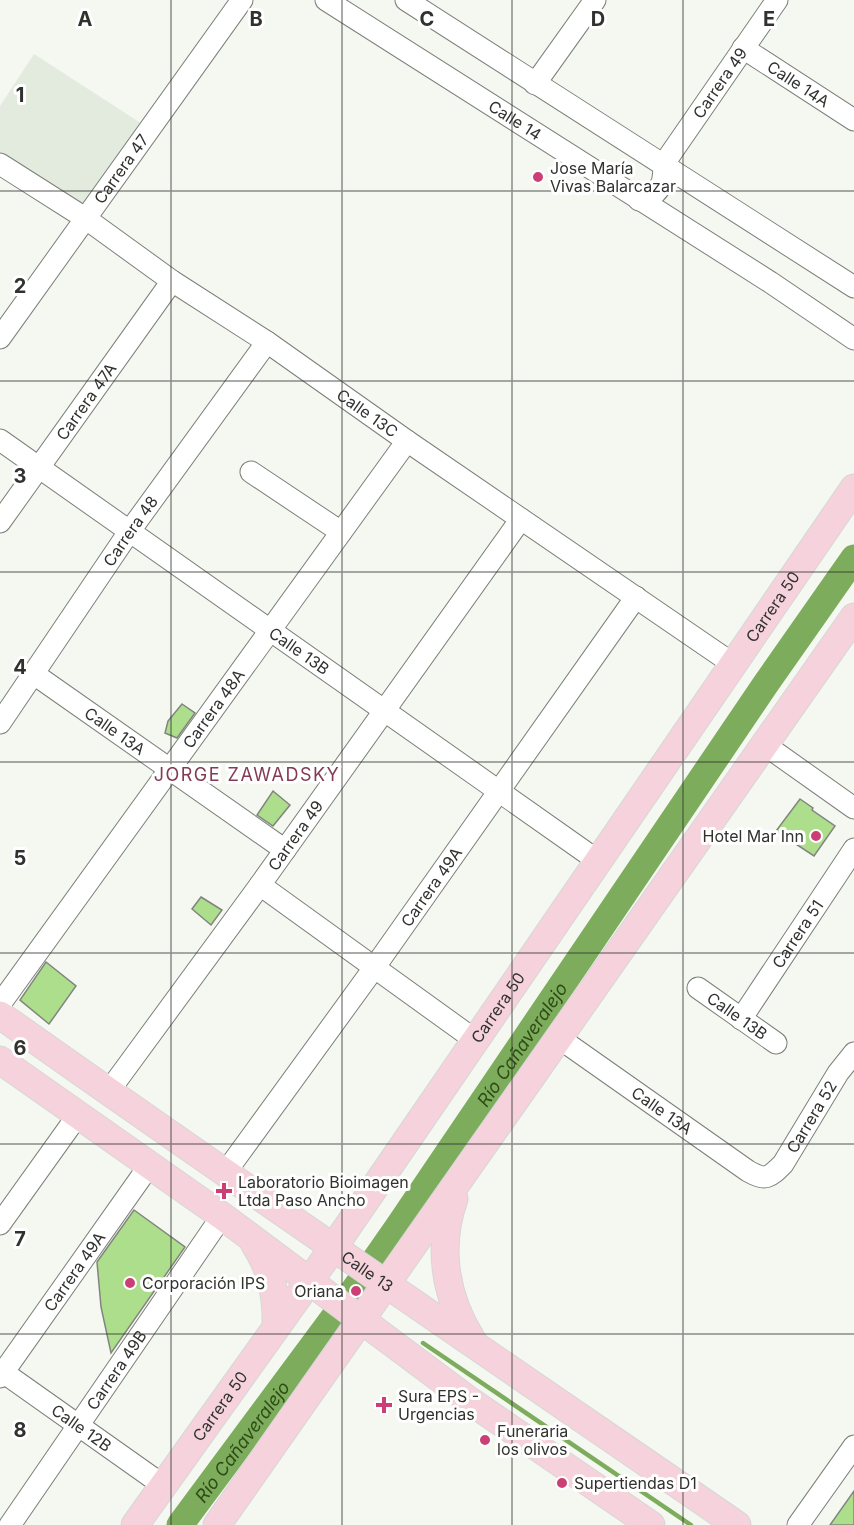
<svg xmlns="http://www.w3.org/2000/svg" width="854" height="1525" font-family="Inter,sans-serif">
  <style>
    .built { fill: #e3ebde }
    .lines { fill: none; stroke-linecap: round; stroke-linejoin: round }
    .stream { stroke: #7dac5d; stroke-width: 4.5 }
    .river { stroke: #7dac5d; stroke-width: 27 }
    .building { fill: #acde8b; stroke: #82857f; stroke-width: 1.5 }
    .minor-casing { stroke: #7c807a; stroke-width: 23 }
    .major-casing { stroke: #d6d6d6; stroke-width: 29 }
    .minor { stroke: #fff; stroke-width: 21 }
    .major { stroke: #f6d3dc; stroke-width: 27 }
    .grid { fill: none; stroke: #313230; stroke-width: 1.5; stroke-opacity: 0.55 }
    .poi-dot { fill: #cb4074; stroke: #fff; stroke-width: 2 }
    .labels { text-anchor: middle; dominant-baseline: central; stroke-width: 6; stroke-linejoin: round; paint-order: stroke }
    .street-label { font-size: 16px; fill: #313230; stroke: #fff }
    .poi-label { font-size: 16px; fill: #313230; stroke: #fff; text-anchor: start }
    .neighbourhood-label { font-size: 18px; letter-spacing: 1.5px; fill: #823b52; stroke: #fff }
    .water-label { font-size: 18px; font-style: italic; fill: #2e4d15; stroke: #fff }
    .grid-label { font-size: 20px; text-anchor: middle; font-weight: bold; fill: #313230; stroke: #fff; stroke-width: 6; stroke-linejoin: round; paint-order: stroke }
  </style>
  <rect width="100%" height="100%" fill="#f4f8f1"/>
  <polygon class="built" points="34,54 150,129 85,218 0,164 0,106"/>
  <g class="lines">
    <polyline class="stream" points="423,1343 691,1525"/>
    <path class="river" id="s1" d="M180 1525 352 1293 398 1227 765 685 854 558"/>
  </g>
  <g class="building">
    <polygon points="182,704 195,713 177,738 165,733 168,721"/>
    <polygon points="273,791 290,805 273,826 257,815"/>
    <polygon points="800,799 813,808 812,810 835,826 814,856 776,831"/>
    <polygon points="201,897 222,910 211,925 192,909"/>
    <polygon points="46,962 76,986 49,1024 20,1000"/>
    <polygon points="134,1210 185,1247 111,1353 101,1307 97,1262"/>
    <polygon points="854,1491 854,1525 830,1525"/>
  </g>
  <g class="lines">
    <g class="minor-casing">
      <g id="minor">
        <path id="s2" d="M326 0 770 282 854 339"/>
        <polyline points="406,0 854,287"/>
        <path id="s3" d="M743 48 854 120"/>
        <polyline points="535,84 595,0"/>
        <path id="s4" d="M0 164 85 218 172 281 267 342 407 441 733 664"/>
        <path id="s5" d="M639 200C658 197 666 183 663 165L777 0"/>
        <path id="s6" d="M0 338 242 0"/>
        <path id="s7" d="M0 440 598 861"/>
        <polyline points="251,472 341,532"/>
        <path id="s8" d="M0 522 172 281"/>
        <path id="s9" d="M34 674 285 850"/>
        <path id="s10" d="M0 723 129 532 267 342"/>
        <polyline points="765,745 854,808"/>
        <polyline points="260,885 475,1040"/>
        <path id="s11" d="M698 988 776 1043"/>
        <path id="s12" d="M0 1008 3 1000 407 441"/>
        <path id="s13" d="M741 1019 854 849"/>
        <path id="s14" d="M559 1038 748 1171C766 1181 769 1178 783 1164L838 1073 854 1053"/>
        <path id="s15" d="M111 1094 117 1080 260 885 521 519"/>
        <path id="s16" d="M228 1176 233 1162 374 968 636 597"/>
        <polyline points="0,1224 78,1115"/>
        <path id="s17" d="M0 1370 164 1486"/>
        <path id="s18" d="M0 1377 149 1166"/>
        <path id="s19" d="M10 1525 222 1216"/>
        <polyline points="798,1525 854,1446"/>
      </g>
    </g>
    <g class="major-casing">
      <g id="major">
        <path id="s20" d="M0 1015C244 1188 491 1356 737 1525"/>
        <polyline points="0,1060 222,1216 470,1401 651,1525"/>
        <path d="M454 1199C437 1247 445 1297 472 1340"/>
        <path d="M254 1243C271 1269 277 1295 276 1327"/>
        <path id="s21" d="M135 1525 333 1248 854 488"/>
        <polyline points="217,1525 854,617"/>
      </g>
    </g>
    <use href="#minor" class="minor"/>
    <use href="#major" class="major"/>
  </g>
  <path class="grid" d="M171 0V1525M342 0V1525M512 0V1525M683 0V1525M0 191H854M0 381H854M0 572H854M0 762H854M0 953H854M0 1144H854M0 1334H854"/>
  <g class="poi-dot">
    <circle cx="538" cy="177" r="6"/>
    <circle cx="816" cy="836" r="6"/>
    <path d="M221 1182h6v6h6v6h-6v6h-6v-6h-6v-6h6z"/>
    <circle cx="130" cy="1283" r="6"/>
    <circle cx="356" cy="1291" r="6"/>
    <path d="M381 1396h6v6h6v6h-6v6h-6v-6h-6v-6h6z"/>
    <circle cx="485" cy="1440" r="6"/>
    <circle cx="562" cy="1483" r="6"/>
  </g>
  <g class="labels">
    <g class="street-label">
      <text stroke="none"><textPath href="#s5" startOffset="148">Carrera 49</textPath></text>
      <text stroke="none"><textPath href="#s3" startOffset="66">Calle 14A</textPath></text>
      <text stroke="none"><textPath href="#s2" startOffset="224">Calle 14</textPath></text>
      <text stroke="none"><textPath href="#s6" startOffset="208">Carrera 47</textPath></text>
      <text stroke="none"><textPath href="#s8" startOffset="148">Carrera 47A</textPath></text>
      <text stroke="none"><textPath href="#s4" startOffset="444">Calle 13C</textPath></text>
      <text stroke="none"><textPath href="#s10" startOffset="232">Carrera 48</textPath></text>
      <text stroke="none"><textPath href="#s21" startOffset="1118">Carrera 50</textPath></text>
      <text stroke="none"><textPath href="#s7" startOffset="366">Calle 13B</textPath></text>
      <text stroke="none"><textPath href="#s12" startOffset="368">Carrera 48A</textPath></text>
      <text stroke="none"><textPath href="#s9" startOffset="99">Calle 13A</textPath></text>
      <text stroke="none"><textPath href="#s15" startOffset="318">Carrera 49</textPath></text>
      <text stroke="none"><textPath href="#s16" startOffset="354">Carrera 49A</textPath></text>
      <text stroke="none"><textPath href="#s13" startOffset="102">Carrera 51</textPath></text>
      <text stroke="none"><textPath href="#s21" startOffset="632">Carrera 50</textPath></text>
      <text stroke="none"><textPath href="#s11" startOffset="48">Calle 13B</textPath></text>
      <text stroke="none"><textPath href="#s14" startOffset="126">Calle 13A</textPath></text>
      <text stroke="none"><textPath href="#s14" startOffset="327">Carrera 52</textPath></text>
      <text stroke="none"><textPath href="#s18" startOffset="129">Carrera 49A</textPath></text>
      <text stroke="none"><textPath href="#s20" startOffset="448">Calle 13</textPath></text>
      <text stroke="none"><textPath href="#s19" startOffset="188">Carrera 49B</textPath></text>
      <text stroke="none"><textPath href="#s21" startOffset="146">Carrera 50</textPath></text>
      <text stroke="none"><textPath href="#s17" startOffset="100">Calle 12B</textPath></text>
    </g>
    <g class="poi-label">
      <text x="550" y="168">Jose María<tspan x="550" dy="18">Vivas Balarcazar</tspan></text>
      <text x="804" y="836" text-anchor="end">Hotel Mar Inn</text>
      <text x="238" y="1182">Laboratorio Bioimagen<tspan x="238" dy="18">Ltda Paso Ancho</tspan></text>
      <text x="142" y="1283">Corporación IPS</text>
      <text x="344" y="1291" text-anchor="end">Oriana</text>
      <text x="398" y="1396">Sura EPS -<tspan x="398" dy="18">Urgencias</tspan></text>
      <text x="497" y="1431">Funeraria<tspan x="497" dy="18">los olivos</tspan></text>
      <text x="574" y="1483">Supertiendas D1</text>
    </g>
    <g class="neighbourhood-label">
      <text x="247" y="774">JORGE ZAWADSKY</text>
    </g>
    <g class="water-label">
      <text stroke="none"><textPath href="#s1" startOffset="590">Río Cañaveralejo</textPath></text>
      <text stroke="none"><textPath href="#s1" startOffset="104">Río Cañaveralejo</textPath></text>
    </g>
  </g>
  <g class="grid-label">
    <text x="85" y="26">A</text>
    <text x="256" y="26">B</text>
    <text x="427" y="26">C</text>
    <text x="598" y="26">D</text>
    <text x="769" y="26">E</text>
    <text x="20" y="102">1</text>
    <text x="20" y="293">2</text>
    <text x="20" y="483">3</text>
    <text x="20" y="674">4</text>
    <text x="20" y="865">5</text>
    <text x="20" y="1055">6</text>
    <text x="20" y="1246">7</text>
    <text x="20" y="1437">8</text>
  </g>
</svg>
